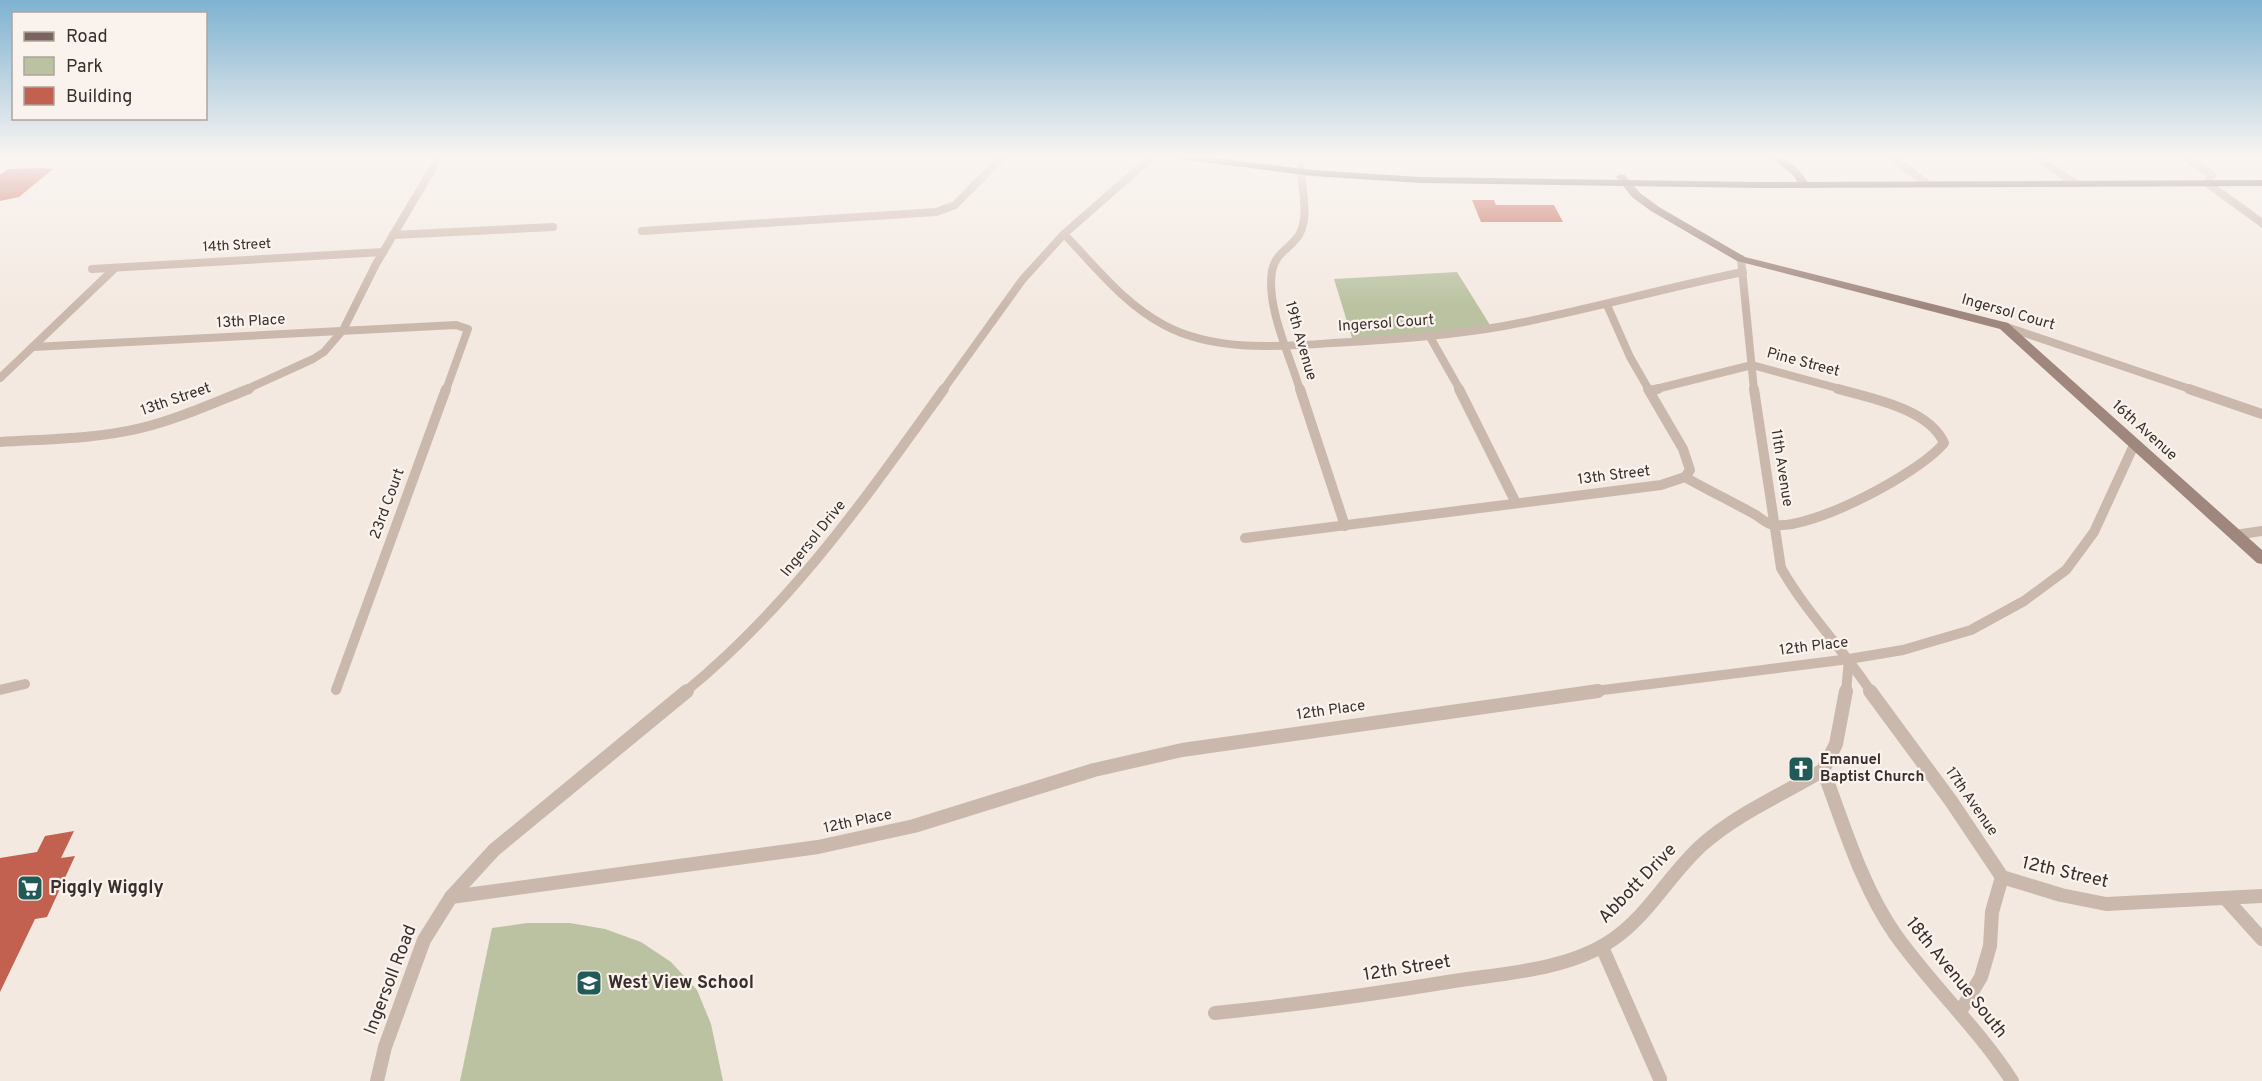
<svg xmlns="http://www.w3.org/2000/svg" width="2262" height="1081" font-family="Overpass,sans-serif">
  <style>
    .green { fill: #bac2a1 }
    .building { fill: #c26150 }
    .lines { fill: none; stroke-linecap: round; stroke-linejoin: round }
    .street-far2 { stroke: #cbb8ad; stroke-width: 8 }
    .street-far1 { stroke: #cbb8ad; stroke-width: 10 }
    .street { stroke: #cbb8ad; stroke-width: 14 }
    .secondary { fill: #9f877e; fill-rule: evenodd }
    .primary { fill: #7b645d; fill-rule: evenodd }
    .labels { text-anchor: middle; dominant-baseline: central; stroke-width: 4.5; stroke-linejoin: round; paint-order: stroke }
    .far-street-label { font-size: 14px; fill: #392e2b; stroke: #faf3ed }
    .street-label { font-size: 15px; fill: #392e2b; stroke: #faf3ed }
    .poi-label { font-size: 15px; font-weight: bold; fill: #392e2b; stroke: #faf3ed; text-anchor: start }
    .near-street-label { font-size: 18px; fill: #392e2b; stroke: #faf3ed }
    .near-poi-label { font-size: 18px; font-weight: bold; fill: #392e2b; stroke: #faf3ed; text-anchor: start }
  </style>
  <rect width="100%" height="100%" fill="#f3e9e1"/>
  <g class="green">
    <polygon points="1457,272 1490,325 1426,334 1353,341 1334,279"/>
    <polygon points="527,923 570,923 605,929 641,942 671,962 697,990 711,1024 723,1081 460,1081 492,928"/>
  </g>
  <g class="building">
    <polygon points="8,169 42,168 53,169 19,197 0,201 0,175"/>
    <polygon points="1472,200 1494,200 1496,205 1554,205 1563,222 1481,222"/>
    <polygon points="74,831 61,858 75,856 47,917 35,919 0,992 0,858 37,852 45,836"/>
  </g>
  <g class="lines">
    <g class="street-far2">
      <polyline points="1890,156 1926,183"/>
      <polyline points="2034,156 2075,183"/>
      <polyline points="2183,156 2212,175 2207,183 2262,223"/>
      <polyline points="642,231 936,212 955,205 1003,156"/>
      <path d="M1064 234C1095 266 1124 304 1164 325 1214 352 1278 347 1333 343 1390 340 1448 336 1504 326 1585 311 1663 288 1743 272"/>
      <polyline points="393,235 553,227"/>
      <polyline points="1741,259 1754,390"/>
      <polyline points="92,269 383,252"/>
      <polyline points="1607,305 1630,357 1649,390"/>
      <polyline points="2004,326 2193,390"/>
      <polyline points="1430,337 1460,390"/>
      <polyline points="33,347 456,325 468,329 446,390"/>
      <polyline points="0,378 115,268"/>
      <polyline points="245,390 313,359 324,352 343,330 376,264 440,156"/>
      <polyline points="943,390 1023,279 1064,234 1153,156"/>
      <path d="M1300 390C1290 356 1266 307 1272 271 1275 253 1290 249 1299 235 1310 216 1301 188 1301 167"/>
      <polyline points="1652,390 1752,365 1844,390"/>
    </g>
    <g class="street-far1">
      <polyline points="1300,389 1345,526"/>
      <polyline points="1459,389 1516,503"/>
      <polyline points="1648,389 1683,449 1690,470 1685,477"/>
      <path d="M1754 389 1781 568C1806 612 1843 649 1871 692"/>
      <polyline points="2189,389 2262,414"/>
      <polyline points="1650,391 1658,389"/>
      <path d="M0 442C47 439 96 439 141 428 178 419 213 403 249 389"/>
      <path d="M1685 477C1707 490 1731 501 1754 514 1760 517 1766 524 1774 525 1812 530 1920 473 1944 443 1929 409 1871 398 1838 389"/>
      <polyline points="2235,535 2262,531"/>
      <polyline points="1245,538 1661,485 1685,477"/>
      <polyline points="0,690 25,684"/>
      <polyline points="336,690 446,389"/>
      <path d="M685 692C792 604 864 500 944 389"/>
      <polyline points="1587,692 1849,659 1903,650 1971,630 2024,601 2066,570 2094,532 2134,445"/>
      <polyline points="1846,692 1849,659"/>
    </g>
    <g class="street">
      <path d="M1846 691 1836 744 1823 770C1844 825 1861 885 1895 934 1931 985 1978 1028 2012 1081"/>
      <polyline points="1870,691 1951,801 2002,877"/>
      <polyline points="2002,877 2061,895 2106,904 2262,896"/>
      <polyline points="451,897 818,847 914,826 1094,770 1182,750 1598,691"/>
      <polyline points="2226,899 2262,939"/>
      <polyline points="1602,947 1660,1079"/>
      <polyline points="1960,1012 1981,977 1990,946 1992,912 2002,877"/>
      <path d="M1215 1013C1295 1005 1375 994 1454 981 1506 973 1568 970 1612 940 1649 915 1670 873 1703 844 1738 813 1784 794 1823 770"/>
      <polyline points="377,1081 385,1047 424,940 451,897 494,850 687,691"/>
    </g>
    <g class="secondary">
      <path d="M1769 156C1787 155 1800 169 1809 184L1808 186H1800L1793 175Z"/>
      <polygon points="1621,174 1625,175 1640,193 1659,207 1745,257 2008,323 2262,550 2262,564 2257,563 2000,329 1737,261 1651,211 1632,197 1616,177"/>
    </g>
    <polygon class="primary" points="1174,156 1200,156 1313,170 1421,177 1760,182 2262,180 2262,186 1760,188 1421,183 1313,176 1179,159"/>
  </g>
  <linearGradient id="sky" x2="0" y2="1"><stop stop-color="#7eb2d0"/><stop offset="0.51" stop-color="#faf5f2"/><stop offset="1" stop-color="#faf5f2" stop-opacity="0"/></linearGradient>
  <rect width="2262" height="307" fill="url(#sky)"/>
  <defs>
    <g id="church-square" transform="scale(1.35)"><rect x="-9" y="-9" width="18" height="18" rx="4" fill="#225a58" stroke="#faf3ed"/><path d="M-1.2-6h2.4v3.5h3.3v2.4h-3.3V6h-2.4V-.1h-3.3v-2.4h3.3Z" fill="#fff"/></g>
    <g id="supermarket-square" transform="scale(1.35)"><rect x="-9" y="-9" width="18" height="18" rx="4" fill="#225a58" stroke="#faf3ed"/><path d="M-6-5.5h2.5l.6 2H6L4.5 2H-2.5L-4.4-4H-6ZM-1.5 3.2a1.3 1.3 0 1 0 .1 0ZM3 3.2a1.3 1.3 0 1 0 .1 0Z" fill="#fff"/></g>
    <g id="school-square" transform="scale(1.35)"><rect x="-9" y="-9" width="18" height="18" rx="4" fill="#225a58" stroke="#faf3ed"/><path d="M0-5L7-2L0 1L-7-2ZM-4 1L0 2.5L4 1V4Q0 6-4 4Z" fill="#fff"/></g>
  </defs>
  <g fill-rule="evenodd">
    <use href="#church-square" x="1801" y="769"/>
    <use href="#supermarket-square" x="30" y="888"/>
    <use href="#school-square" x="589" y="983"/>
  </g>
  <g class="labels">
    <g class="far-street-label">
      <text transform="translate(237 246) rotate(-3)">14th Street</text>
    </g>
    <g class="street-label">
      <text transform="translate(2008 313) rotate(16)">Ingersol Court</text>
      <text transform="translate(251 322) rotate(-3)">13th Place</text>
      <text transform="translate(1386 324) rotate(-4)">Ingersol Court</text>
      <text transform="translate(1300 341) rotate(74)">19th Avenue</text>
      <text transform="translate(1803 363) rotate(15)">Pine Street</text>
      <text transform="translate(176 400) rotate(-19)">13th Street</text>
      <text transform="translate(2144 431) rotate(42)">16th Avenue</text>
      <text transform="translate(1781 468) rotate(81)">11th Avenue</text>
      <text transform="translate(1614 476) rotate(-7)">13th Street</text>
      <text transform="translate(388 504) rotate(-70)">23rd Court</text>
      <text transform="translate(814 539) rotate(-51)">Ingersol Drive</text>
      <text transform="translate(1814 647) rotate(-7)">12th Place</text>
      <text transform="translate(1331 711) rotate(-8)">12th Place</text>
      <text transform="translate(1971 802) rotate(55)">17th Avenue</text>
      <text transform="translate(858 822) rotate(-12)">12th Place</text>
    </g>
    <g class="poi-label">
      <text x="1820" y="760">Emanuel<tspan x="1820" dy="17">Baptist Church</tspan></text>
    </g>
    <g class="near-street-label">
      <text transform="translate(2065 873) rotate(13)">12th Street</text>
      <text transform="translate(1638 884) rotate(-46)">Abbott Drive</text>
      <text transform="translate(1407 969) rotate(-9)">12th Street</text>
      <text transform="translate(1956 978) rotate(51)">18th Avenue South</text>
      <text transform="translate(391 980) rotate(-69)">Ingersoll Road</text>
    </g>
    <g class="near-poi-label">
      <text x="50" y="888">Piggly Wiggly</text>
      <text x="608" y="983">West View School</text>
    </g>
  </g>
  <rect x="12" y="12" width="195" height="108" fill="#faf3ed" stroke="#ada49f" stroke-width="1.5"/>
  <rect x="24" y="32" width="30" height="9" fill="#7b645d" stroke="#ada49f" stroke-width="1.5"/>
  <text x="66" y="42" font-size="18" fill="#392e2b">Road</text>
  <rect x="24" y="57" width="30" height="18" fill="#bac2a1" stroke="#ada49f" stroke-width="1.5"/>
  <text x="66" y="72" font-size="18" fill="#392e2b">Park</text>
  <rect x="24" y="87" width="30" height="18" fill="#c26150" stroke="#ada49f" stroke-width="1.5"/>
  <text x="66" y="102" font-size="18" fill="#392e2b">Building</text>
</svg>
